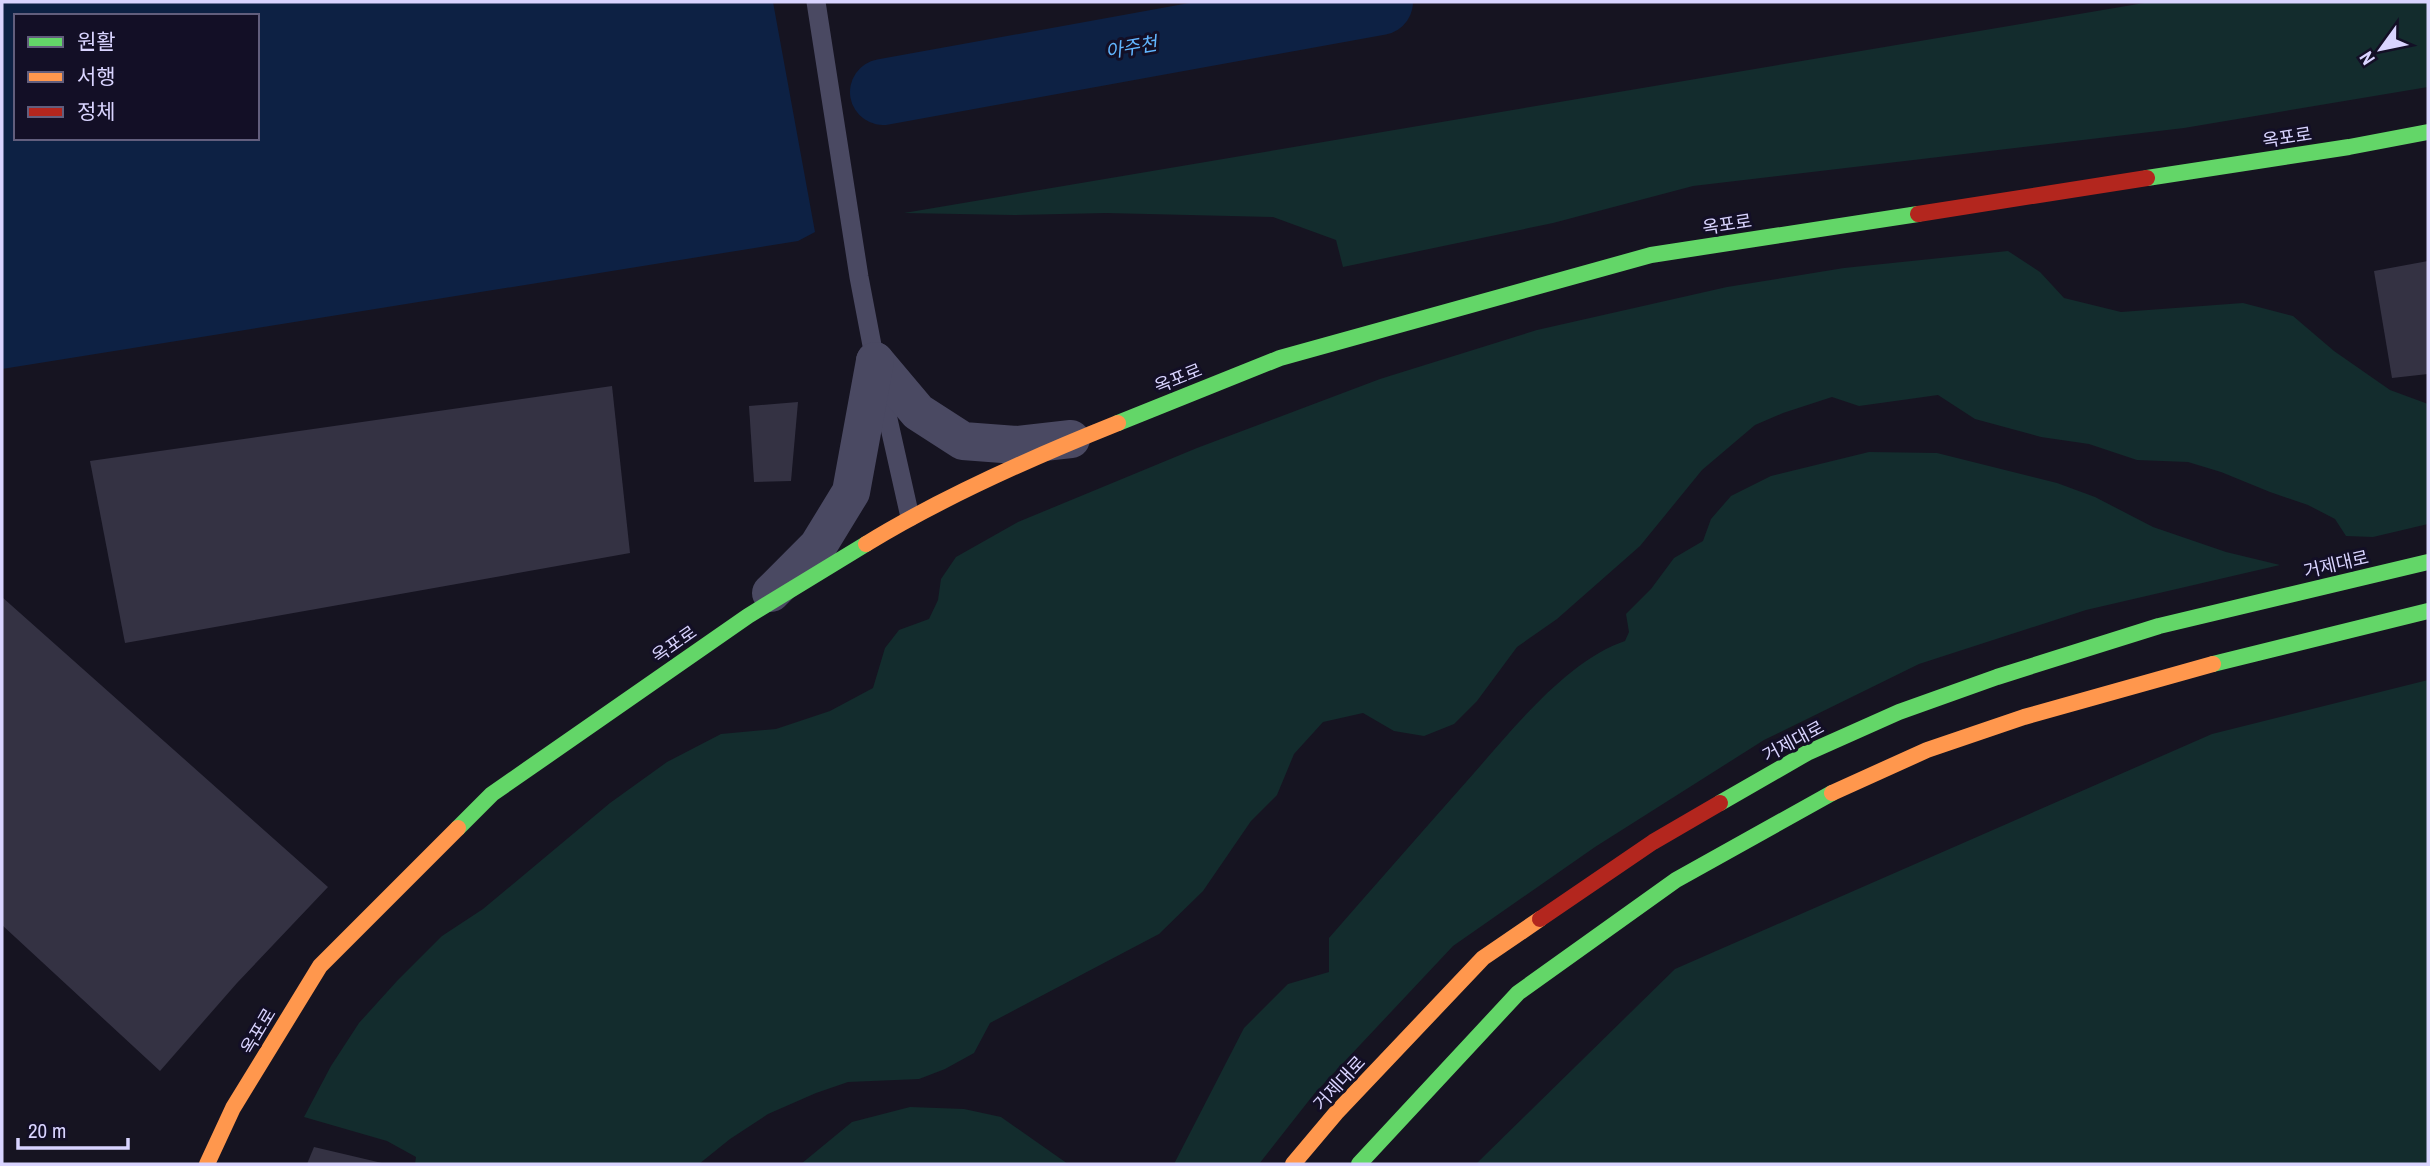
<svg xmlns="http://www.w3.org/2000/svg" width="2430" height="1166" font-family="'Archivo Narrow','Noto Sans KR',sans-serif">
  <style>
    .green { fill: #132c2d }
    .water { fill: #0d2144; fill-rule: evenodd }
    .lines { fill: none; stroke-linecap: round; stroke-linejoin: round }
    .river { stroke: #0d2144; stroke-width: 66 }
    .building { fill: #343243 }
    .lane { stroke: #4a4962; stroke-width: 19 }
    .street { stroke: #4a4962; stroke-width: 38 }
    .fast { stroke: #63d668; stroke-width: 16 }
    .slow { stroke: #ff974d; stroke-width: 16 }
    .jam { stroke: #b3261e; stroke-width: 16 }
    .labels { text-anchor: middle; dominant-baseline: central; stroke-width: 6; stroke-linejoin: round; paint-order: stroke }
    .street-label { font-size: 18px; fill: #d9d4ff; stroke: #130f26 }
    .water-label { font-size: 19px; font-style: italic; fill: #62b6ff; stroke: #130f26 }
  </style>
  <rect width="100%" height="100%" fill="#161421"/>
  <g class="green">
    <polygon points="2150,2 2428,2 2428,87 2184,128 1693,186 1553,223 1343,267 1336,240 1273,217 1106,213 1013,215 904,213"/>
    <polygon points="2008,251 2040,272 2064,298 2121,312 2243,303 2293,316 2334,351 2390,390 2428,404 2428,524 2373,537 2346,536 2335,519 2308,505 2270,492 2221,472 2188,462 2137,460 2089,444 2041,437 1975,419 1938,395 1859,406 1832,397 1783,413 1755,425 1702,470 1640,546 1557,619 1517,647 1477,701 1454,724 1424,736 1394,731 1363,713 1323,722 1294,754 1277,795 1251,821 1203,891 1159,934 990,1023 974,1053 945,1069 919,1079 848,1082 816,1093 768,1114 730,1139 699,1164 415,1164 416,1157 387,1141 304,1117 331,1066 359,1023 397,981 442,936 483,909 610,803 667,762 721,734 776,729 830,711 873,688 885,648 899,630 929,619 938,600 941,579 956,557 1018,522 1197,448 1380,379 1537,330 1727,287 1844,268"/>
    <path d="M1869 452 1937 453 2057 483 2095 497 2153 527 2226 552 2280 565 2086 610 1919 664 1764 740 1595 847 1453 946 1314 1094 1259 1164H1174L1244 1028 1288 984 1329 972V938C1375 885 1421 833 1467 781 1508 735 1565 661 1625 641L1629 632 1626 614 1651 589 1674 558 1703 541 1711 519 1731 496 1771 476Z"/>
    <polygon points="2428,680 2428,1164 1476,1164 1675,969 2212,734"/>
    <polygon points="910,1107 964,1109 1001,1117 1068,1164 801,1164 852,1122"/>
  </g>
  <path class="water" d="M2 2H773L815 232 798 241 2 369ZM16 16H257V138H16Z"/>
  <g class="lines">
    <polyline class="river" points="883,92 1380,2"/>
  </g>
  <g class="building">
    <polygon points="2428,261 2428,374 2392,378 2374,271"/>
    <polygon points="612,386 630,553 125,643 90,461"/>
    <polygon points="798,402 791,481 754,482 749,406"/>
    <polygon points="2,597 328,887 237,983 160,1071 2,925"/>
    <polygon points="314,1147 382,1163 382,1164 307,1164"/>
  </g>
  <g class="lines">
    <polyline class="lane" points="816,2 859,277 875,361 910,517"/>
    <g class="street">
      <polyline points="875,361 918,412 963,441 1016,445 1071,439"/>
      <polyline points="771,593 818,546 851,492 875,361"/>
    </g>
    <g class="fast">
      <polyline points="2147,178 2349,147 2428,132"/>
      <polyline points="1118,423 1280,358 1651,255 1918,214"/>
      <polyline points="2213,664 2428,611"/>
      <polyline points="1720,803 1807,753 1899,712 1997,677 2159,626 2428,562"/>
      <polyline points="458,828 492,794 748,616 866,544"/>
      <polyline points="1359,1164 1518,993 1676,880 1832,793"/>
    </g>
    <g class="slow">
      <path d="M866 544C944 496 1033 457 1118 423"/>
      <polyline points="1832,793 1927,750 2024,717 2213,664"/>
      <polyline points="207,1164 233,1108 320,966 458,828"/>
      <polyline points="1293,1164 1336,1113 1483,958 1540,919"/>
    </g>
    <g class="jam">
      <polyline points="1918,214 2147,178"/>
      <polyline points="1540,919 1653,842 1720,803"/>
    </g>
  </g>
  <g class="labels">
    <g class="street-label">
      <text transform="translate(2287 137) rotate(-9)">옥포로</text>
      <text transform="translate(1727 224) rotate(-9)">옥포로</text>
      <text transform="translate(1178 378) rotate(-22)">옥포로</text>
      <text transform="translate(2336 564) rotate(-13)">거제대로</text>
      <text transform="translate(674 644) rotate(-35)">옥포로</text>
      <text transform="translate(1793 741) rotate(-28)">거제대로</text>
      <text transform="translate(258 1031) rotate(-59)">옥포로</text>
      <text transform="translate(1339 1083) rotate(-47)">거제대로</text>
    </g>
    <g class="water-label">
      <text transform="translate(1131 47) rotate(-10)">아주천</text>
    </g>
  </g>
  <rect width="2430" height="1166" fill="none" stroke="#d9d4ff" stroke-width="7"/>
  <rect x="14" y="14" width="245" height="126" fill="#130f26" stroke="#625e7d" stroke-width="2"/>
  <rect x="28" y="37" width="35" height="10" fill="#63d668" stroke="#625e7d" stroke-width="2"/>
  <text x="77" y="49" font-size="21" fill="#d9d4ff">원활</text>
  <rect x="28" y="72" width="35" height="10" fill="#ff974d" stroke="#625e7d" stroke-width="2"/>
  <text x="77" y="84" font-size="21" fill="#d9d4ff">서행</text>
  <rect x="28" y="107" width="35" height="10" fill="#b3261e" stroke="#625e7d" stroke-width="2"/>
  <text x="77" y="119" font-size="21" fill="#d9d4ff">정체</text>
  <g transform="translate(2381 49) rotate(237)" stroke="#130f26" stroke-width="5" paint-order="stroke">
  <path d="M0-5L12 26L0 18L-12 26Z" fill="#d9d4ff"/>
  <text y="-10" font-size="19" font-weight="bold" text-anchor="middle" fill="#d9d4ff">N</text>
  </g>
  <path d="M18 1138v10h110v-10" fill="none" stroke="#d9d4ff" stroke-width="3.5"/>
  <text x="28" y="1138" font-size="21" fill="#d9d4ff" stroke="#130f26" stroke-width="5" paint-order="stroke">20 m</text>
</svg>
